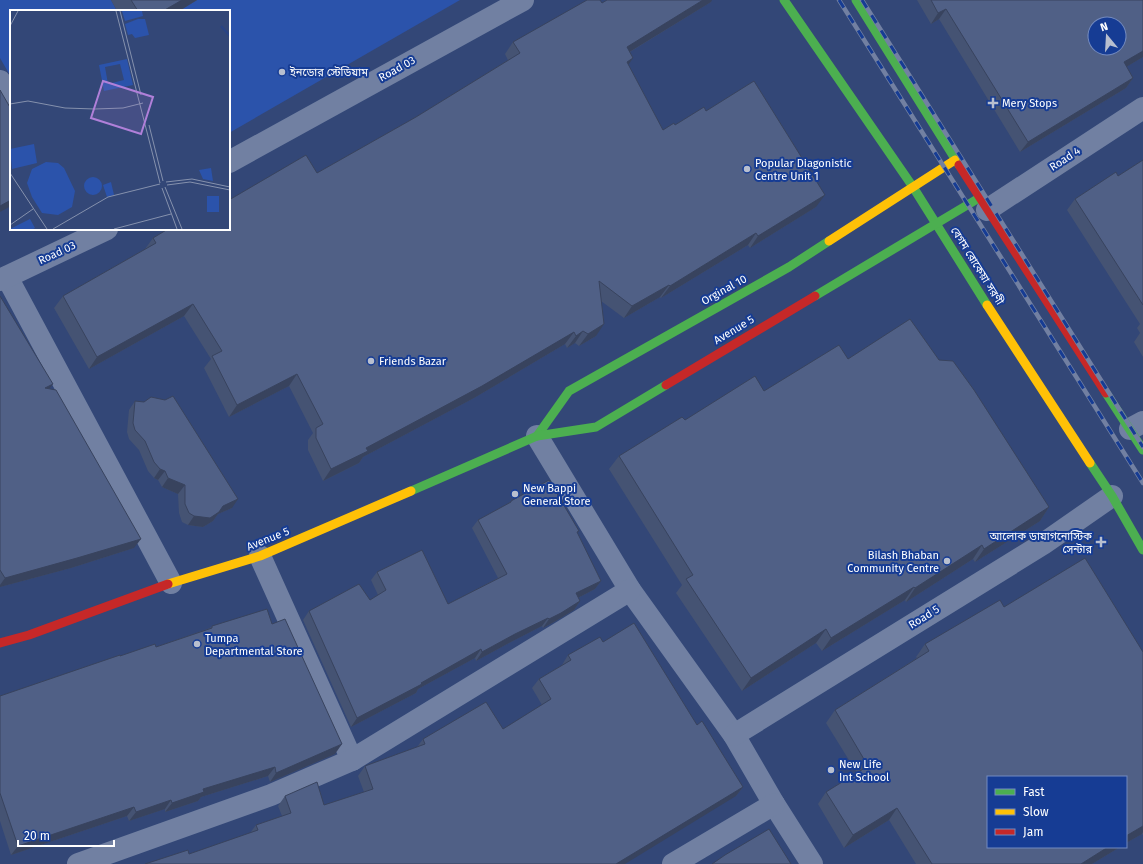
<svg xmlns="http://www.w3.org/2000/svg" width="1143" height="864" font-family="'Fira Sans','Noto Sans Bengali',sans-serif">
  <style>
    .green { fill: #2b53ab }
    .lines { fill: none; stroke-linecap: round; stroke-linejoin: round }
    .street { stroke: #7180a2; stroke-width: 22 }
    .fast { stroke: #4caf50; stroke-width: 9 }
    .slow { stroke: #ffc107; stroke-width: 9 }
    .jam { stroke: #c62828; stroke-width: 9 }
    .rail-casing { stroke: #7280a2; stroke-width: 4.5 }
    .rail { stroke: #163c94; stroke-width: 3; stroke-dasharray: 9; stroke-linecap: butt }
    .wall { fill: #455373 }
    .shaded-wall { fill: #38435e }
    .building { fill: #506086; stroke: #38435e; fill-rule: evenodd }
    .poi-dot { fill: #b8bfcf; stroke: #163c94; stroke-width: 1.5 }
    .labels { text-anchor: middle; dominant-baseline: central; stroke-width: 4; stroke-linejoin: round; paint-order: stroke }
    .street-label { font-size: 11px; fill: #fff; stroke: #163c94 }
    .poi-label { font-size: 11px; fill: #fff; stroke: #163c94; text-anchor: start }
    .inset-river { fill: none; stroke: #294486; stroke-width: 2 }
    .inset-road { fill: none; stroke: #8591ad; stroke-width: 1 }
    .view { fill: #b080d9; fill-opacity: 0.15; stroke: #b080d9; stroke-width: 2 }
    .inset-edge { fill: none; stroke: #fff; stroke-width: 2 }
  </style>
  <rect width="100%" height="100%" fill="#334777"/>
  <g class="green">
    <polygon points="0,0 111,0 117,11 11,11 11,77 0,58"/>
    <polygon points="197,0 460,0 229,133 229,11 179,11"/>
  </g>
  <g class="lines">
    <g class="street">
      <polyline points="0,81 11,94"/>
      <polyline points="229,162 523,0"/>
      <polyline points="987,210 1143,108"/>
      <polyline points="7,277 171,583"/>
      <polyline points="0,280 107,229"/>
      <polyline points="1130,429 1143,422"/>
      <polyline points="537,436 630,590 734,735 774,804 812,864"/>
      <polyline points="260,556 352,760"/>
      <polyline points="734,735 1043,544 1112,496"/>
      <polyline points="78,864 271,795 352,760 630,590"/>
      <polyline points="673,864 774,804"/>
    </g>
    <g class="fast">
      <polyline points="784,0 913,187 987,305"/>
      <polyline points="856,0 959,165"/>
      <polyline points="815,296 979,198"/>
      <polyline points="1106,393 1143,450"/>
      <polyline points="537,436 569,391 789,267 829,241"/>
      <polyline points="1090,463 1112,496 1143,550"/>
      <polyline points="411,491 537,436 596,427 666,385"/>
    </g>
    <g class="slow">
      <polyline points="829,241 955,160"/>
      <polyline points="987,305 1090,463"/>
      <polyline points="168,584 260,556 411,491"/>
    </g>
    <g class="jam">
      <polyline points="959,165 1106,393"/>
      <polyline points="666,385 815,296"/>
      <polyline points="0,643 29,635 168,584"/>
    </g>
    <g class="rail-casing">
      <g id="rail">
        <polyline points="839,0 1143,483"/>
        <polyline points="862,0 1143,447"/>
      </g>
    </g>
    <use href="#rail" class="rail"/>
  </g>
  <g class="wall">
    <polygon points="111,0 197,0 179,11 117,11"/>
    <polygon points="917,0 1143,0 1143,57 1126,67 1133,78 1126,88 1020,152 939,19 931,24"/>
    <polygon points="711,2 630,52 628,65 663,130 706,111 816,207 750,248 748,245 661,298 660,297 624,318 601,301 596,336 579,346 575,343 567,348 565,344 474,398 363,457 359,463 323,481 308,450 308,440 313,433 289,386 229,417 204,368 211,359 184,316 89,369 54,308 63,296 145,249 153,238 229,200 317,173 416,117 508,60 505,54 513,42 602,3"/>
    <polygon points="1143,160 1143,357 1134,342 1140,333 1137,328 1140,324 1067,210 1075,199 1118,176"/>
    <polygon points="0,296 134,548 71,568 0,587"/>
    <polygon points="848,359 939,360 1049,507 1040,521 975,562 973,559 906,602 905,600 822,651 816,643 742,691 676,593 682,585 609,469 619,456 685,420"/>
    <polygon points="135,401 232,508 218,514 213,521 203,527 188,525 182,522 179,513 178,494 162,487 158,480 154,478 148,471 139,450 129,439 127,432 129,410"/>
    <polygon points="511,501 577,533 601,581 595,589 578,598 580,601 574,610 554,622 543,628 542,626 509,643 476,661 475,658 418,689 416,693 351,727 303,620 309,611 370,600 378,595 371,580 377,572 448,604 498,578 472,528 478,520 509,503"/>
    <polygon points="1004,607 1143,652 1143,835 1142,834 1126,843 1126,777 1120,847 1092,864 916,864 889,820 844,848 818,804 826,792 857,773 826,723 835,710 917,658 916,657 925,644"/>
    <polygon points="272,624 335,754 270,782 268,776 201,797 198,801 165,812 165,809 129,821 127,816 11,855 0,821 0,696 120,656 156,647 210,628 212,626"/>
    <polygon points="603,642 697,725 743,787 736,796 189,854 250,833 256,825 282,816 278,806 285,796 324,805 364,792 358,776 365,766 417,747 423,739 503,729 542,705 532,688 539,679 562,665 568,655"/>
  </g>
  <g class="shaded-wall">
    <polygon points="182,0 197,0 179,11 163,11"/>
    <polygon points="703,0 712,0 711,2 618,59 627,47"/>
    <polygon points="946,9 939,19 931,24 938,13"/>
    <polygon points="1143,51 1143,57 1116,73 1124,62"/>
    <polygon points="633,58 625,70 627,62"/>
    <polygon points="1133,78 1126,88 1020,152 1028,142"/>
    <polygon points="825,195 816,207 750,248 758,236"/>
    <polygon points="11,200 11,206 0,212 0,206"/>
    <polygon points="756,233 748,245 661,298 670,286"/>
    <polygon points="669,285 660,297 624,318 632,306"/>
    <polygon points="193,304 184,316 89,369 97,357"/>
    <polygon points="604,324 596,336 579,346 588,334"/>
    <polygon points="583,331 575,343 567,348 576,336"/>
    <polygon points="574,332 565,344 474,398 363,457 359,463 323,481 331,469 366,448"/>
    <polygon points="297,374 289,386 229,417 237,405"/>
    <polygon points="53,384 46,393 45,388"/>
    <polygon points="160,469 165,471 158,480 154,478"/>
    <polygon points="168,478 185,485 178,494 162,487"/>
    <polygon points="238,499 232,508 218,514 213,521 203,527 188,525 194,516 223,506"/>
    <polygon points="1049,507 1040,521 975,562 984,549"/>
    <polygon points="141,539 134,548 71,568 0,587 0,585 5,578"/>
    <polygon points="982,545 973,559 906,602 915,588"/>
    <polygon points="601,581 595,589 570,602 576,593"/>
    <polygon points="914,587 905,600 822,651 831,638"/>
    <polygon points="580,601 574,610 554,622 543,628 549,619"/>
    <polygon points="548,618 542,626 509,643 476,661 482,652 515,634"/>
    <polygon points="826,629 816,643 742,691 751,678"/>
    <polygon points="481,649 475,658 418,689 416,693 351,727 357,718"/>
    <polygon points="342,744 335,754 270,782 276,773"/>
    <polygon points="275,767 268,776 201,797 198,801 165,812 172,803 203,789"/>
    <polygon points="743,787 736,796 625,864 616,864"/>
    <polygon points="171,800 165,809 129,821 136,812"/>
    <polygon points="134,807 127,816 11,855 18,846"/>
    <polygon points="897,808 889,820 844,848 853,835"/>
    <polygon points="1143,826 1143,832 1142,834 1126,843 1126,836"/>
    <polygon points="1108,847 1120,847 1092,864 1081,864"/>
  </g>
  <g class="building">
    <polygon points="131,0 182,0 163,11 138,11"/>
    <polygon points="587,0 600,0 602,3 607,0 703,0 627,47 633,58 627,62 663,130 674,123 675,125 704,107 706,111 754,81 825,195 758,236 756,233 670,286 669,285 632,306 599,281 604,324 588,334 583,331 576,336 574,332 482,386 366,448 368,451 331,469 316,438 316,428 323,424 297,374 237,405 212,356 222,351 193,304 97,357 63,296 156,243 153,238 168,229 229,229 229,200 306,155 317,173 416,117 520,53 513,42"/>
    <path d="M931 0H1143V51L1124 62 1133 78 1028 142 946 9 938 13ZM1095 24H1119V48H1095Z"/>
    <polygon points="0,90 11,109 11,200 0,206"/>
    <polygon points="1143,160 1143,305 1075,199 1116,172 1118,176"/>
    <polygon points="0,296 53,384 45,388 56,390 141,539 77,558 5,578 0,570"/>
    <polygon points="910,319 939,360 953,361 974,390 1049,507 984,549 982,545 915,588 914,587 831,638 826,629 751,678 686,579 693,575 619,456 682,417 685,420 755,376 764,391 839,345 848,359"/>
    <polygon points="173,396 238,499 223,506 219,512 210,518 194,516 189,513 185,504 185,485 168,478 165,471 160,469 154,462 145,441 135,430 133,423 135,401 144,402 151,397 165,400"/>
    <polygon points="549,480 579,531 577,532 601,581 576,593 580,601 561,613 549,619 548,618 515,634 482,652 481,649 421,683 422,684 357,718 309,611 359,584 370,600 386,590 377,572 422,550 448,604 507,574 478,520 511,502 511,501"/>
    <polygon points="1085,558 1143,652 1143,826 1126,836 1126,777 988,777 988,847 1108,847 1081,864 932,864 897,808 853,835 826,792 868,766 835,710 929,651 925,644 1000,600 1004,607"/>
    <polygon points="267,609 272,624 285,619 342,744 276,773 275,767 203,789 204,792 172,803 171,800 136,812 134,807 18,846 0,793 0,696 120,655 120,656 155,644 156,647 212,628 212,626"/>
    <polygon points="634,623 697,725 702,721 743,787 616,864 145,864 188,850 189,854 258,830 256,825 291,813 285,796 317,782 324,805 373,789 365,766 425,744 423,739 486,702 503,729 551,699 539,679 571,660 568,655 600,637 603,642"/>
    <polygon points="769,829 791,864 712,864 725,855"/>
  </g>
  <g class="poi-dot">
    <circle cx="282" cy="72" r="4"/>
    <path d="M991 97h4v4h4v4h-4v4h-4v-4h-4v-4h4z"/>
    <circle cx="747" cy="169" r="4"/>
    <circle cx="371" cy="361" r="4"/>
    <circle cx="515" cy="494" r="4"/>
    <path d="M1099 536h4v4h4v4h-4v4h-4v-4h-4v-4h4z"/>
    <circle cx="947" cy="561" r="4"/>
    <circle cx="197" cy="644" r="4"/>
    <circle cx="831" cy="770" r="4"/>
  </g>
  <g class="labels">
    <g class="street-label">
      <text transform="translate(397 69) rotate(-29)">Road 03</text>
      <text transform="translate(1065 159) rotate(-33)">Road 4</text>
      <text transform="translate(57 253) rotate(-25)">Road 03</text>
      <text transform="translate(977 266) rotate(58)">বেগম রোকেয়া সরণী</text>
      <text transform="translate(724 290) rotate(-29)">Orginal 10</text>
      <text transform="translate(734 330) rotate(-31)">Avenue 5</text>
      <text transform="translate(268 539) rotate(-22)">Avenue 5</text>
      <text transform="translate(924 617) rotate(-32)">Road 5</text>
    </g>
    <g class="poi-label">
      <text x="290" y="72">ইনডোর স্টেডিয়াম</text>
      <text x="1002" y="103">Mery Stops</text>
      <text x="755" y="163">Popular Diagonistic<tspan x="755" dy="13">Centre Unit 1</tspan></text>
      <text x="379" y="361">Friends Bazar</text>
      <text x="523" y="488">New Bappi<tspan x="523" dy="13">General Store</tspan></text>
      <text x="1092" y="536" text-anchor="end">আলোক ডায়াগনোস্টিক<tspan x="1092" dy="13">সেন্টার</tspan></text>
      <text x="939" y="555" text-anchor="end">Bilash Bhaban<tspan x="939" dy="13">Community Centre</tspan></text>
      <text x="205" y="638">Tumpa<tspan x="205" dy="13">Departmental Store</tspan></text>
      <text x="839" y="764">New Life<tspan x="839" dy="13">Int School</tspan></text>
    </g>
  </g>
  <g transform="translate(10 10)">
    <rect width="220" height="220" fill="#334777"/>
    <path d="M112 1H132L133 6 115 11ZM128 9H135L139 25 125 28 122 24 118 25 115 14ZM117 49 123 75 94 81 89 55ZM110 54 114 70 98 74 95 57ZM24 134 27 153 2 159 0 139ZM36 152 48 153 54 158 65 181 62 197 48 205 32 203 22 187 17 173 22 159ZM201 158 203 171 193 169 189 160ZM74 176a9 9 0 1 1 18 0a9 9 0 1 1-18 0ZM101 172 104 185 97 187 93 175ZM197 186H209V202H197ZM20 209 25 218 23 219H0Z" fill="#2b53ab" fill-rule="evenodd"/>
    <path class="inset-river" d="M211 16 220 26"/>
    <path class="inset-road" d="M106 1 150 173M110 1 131 85M0 16 8 1M0 94 18 91 55 98 85 99 113 98 133 93M139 115 153 171M0 163 37 219M156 172 182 169 220 177M157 175 180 172 220 180M155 177 172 219M152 178 167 219M0 215 23 199M43 219 98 187 150 174M104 219 161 204"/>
    <path class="view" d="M93 71 143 87 131 124 81 108Z"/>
    <rect width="220" height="220" class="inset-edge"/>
  </g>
  <rect x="987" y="776" width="140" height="72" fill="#163c94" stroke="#738abf"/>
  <rect x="995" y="789" width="20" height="6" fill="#4caf50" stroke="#738abf"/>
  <text x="1023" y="796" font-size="12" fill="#ffffff">Fast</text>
  <rect x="995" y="809" width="20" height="6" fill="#ffc107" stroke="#738abf"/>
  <text x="1023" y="816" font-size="12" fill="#ffffff">Slow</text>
  <rect x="995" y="829" width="20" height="6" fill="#c62828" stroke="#738abf"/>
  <text x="1023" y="836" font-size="12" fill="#ffffff">Jam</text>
  <g transform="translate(1107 36) rotate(342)"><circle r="19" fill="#163c94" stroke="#738abf"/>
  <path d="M0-3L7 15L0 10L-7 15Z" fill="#b8bfcf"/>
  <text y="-6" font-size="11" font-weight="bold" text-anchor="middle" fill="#ffffff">N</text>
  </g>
  <path d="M18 840v6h96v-6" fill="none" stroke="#ffffff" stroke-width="2"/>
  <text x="24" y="840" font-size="12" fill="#ffffff" stroke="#163c94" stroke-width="3" paint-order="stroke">20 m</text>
</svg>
